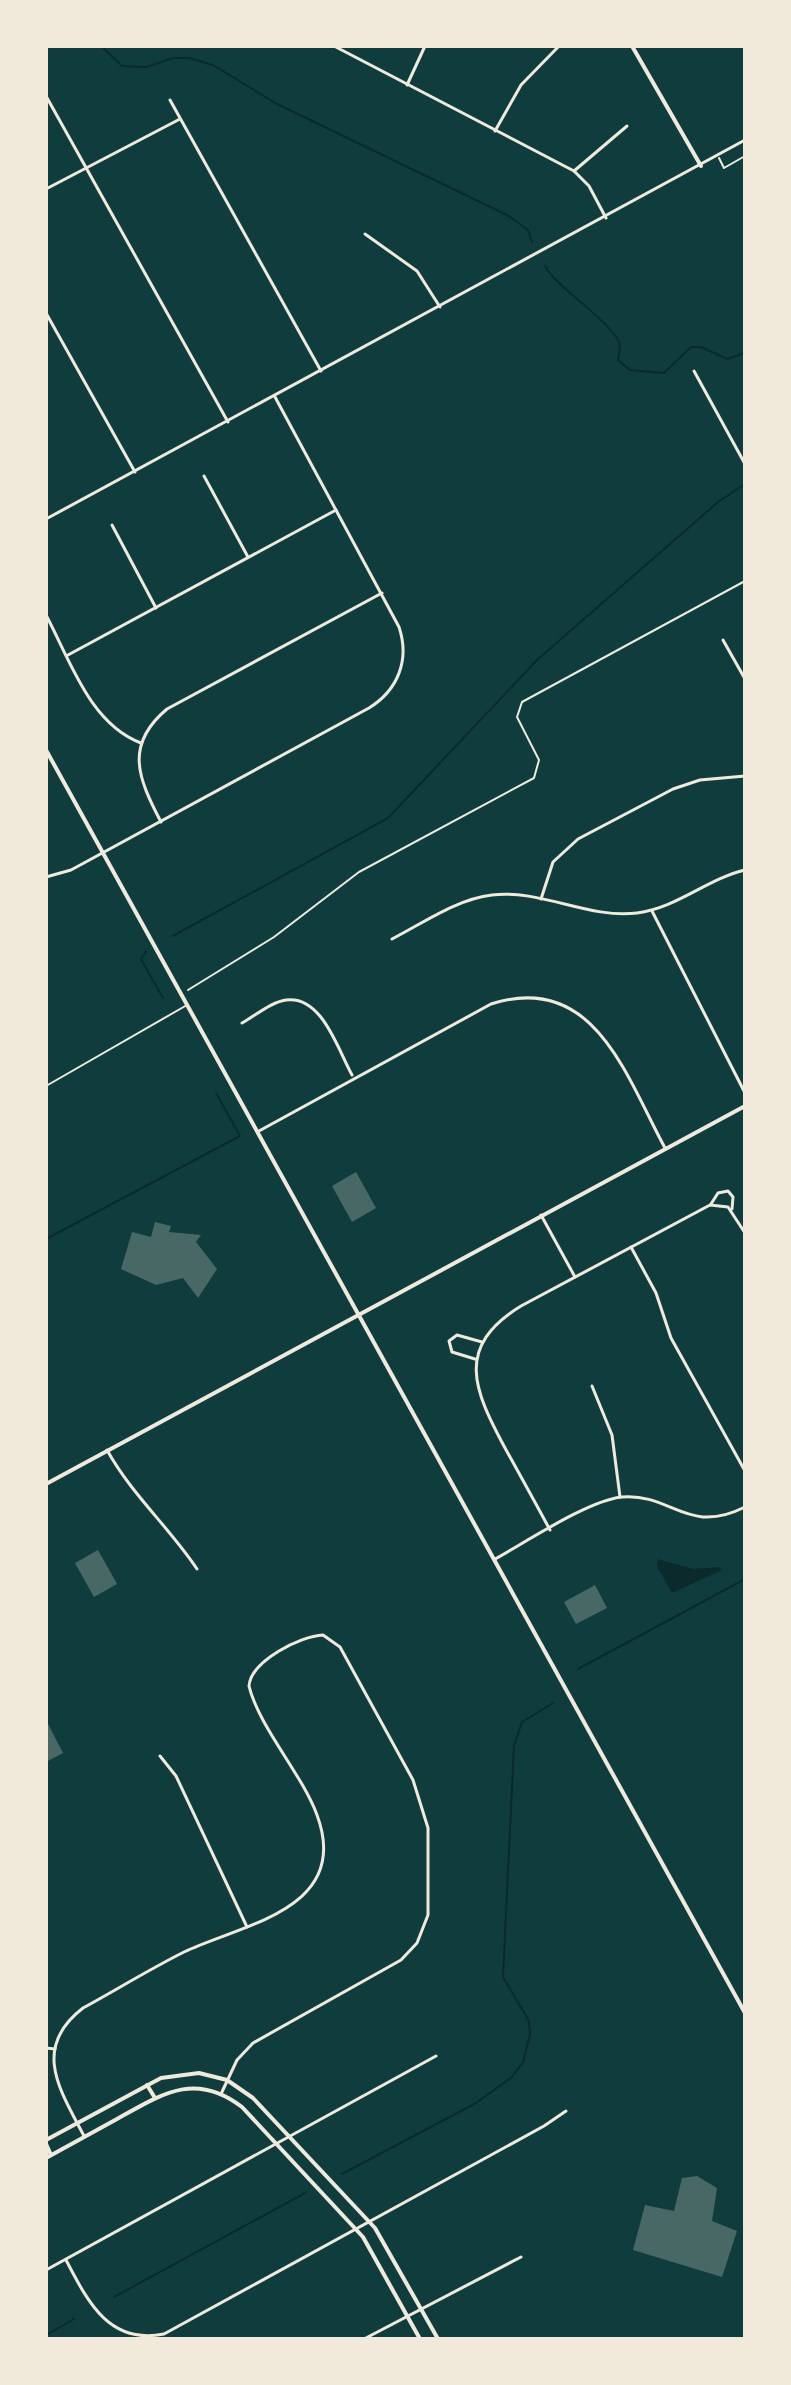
<svg xmlns="http://www.w3.org/2000/svg" width="791" height="2385" font-family="'Noto Sans',sans-serif">
  <style>
    .water { fill: #0a2a2b }
    .lines { fill: none; stroke-linecap: round; stroke-linejoin: round }
    .stream { stroke: #0a2a2b; stroke-width: 2 }
    .building { fill: #486865 }
    .path { stroke: #f1e9da; stroke-width: 2 }
    .service { stroke: #f1e9da; stroke-width: 2 }
    .minor { stroke: #f1e9da; stroke-width: 3 }
    .tertiary { stroke: #f1e9da; stroke-width: 4 }
    .secondary { stroke: #f1e9da; stroke-width: 4 }
  </style>
  <rect width="100%" height="100%" fill="#0f3d3e"/>
  <polygon class="water" points="658,1559 693,1569 720,1567 722,1570 672,1593 657,1566"/>
  <g class="lines">
    <g class="stream">
      <polyline points="101,46 122,66 147,67 172,58 189,58 213,65 277,104 509,216 528,230 532,242"/>
      <path d="M545 266C556 288 620 327 620 347 620 352 618 356 618 360L630 370 664 373 691 347H701L727 359 745 353"/>
      <polyline points="173,936 388,818 537,660 718,502 745,484"/>
      <polyline points="146,951 141,959 163,998"/>
      <polyline points="46,1239 240,1136 216,1093"/>
      <polyline points="578,1669 745,1579"/>
      <polyline points="342,2174 476,2103 512,2077 523,2062 530,2035 529,2021 503,1977 514,1745 522,1722 553,1703"/>
      <polyline points="114,2297 305,2193"/>
      <polyline points="46,2335 74,2319"/>
    </g>
  </g>
  <g class="building">
    <polygon points="356,1172 376,1208 352,1222 332,1186"/>
    <polygon points="155,1222 171,1226 169,1232 201,1235 196,1242 217,1269 198,1298 183,1278 156,1285 121,1269 132,1232 151,1237"/>
    <polygon points="98,1550 117,1584 94,1597 75,1563"/>
    <polygon points="595,1585 607,1608 576,1624 564,1602"/>
    <polygon points="46,1720 63,1753 46,1762"/>
    <polygon points="697,2176 717,2188 712,2221 737,2231 722,2277 633,2250 645,2205 674,2211 682,2178"/>
  </g>
  <g class="lines">
    <g class="path">
      <polyline points="719,158 724,168 745,156"/>
      <polyline points="188,990 274,937 359,872 534,778 539,760 517,717 522,702 745,581"/>
    </g>
    <polyline class="service" points="46,1086 187,1005"/>
    <g class="minor">
      <polyline points="334,46 574,171 589,186 606,218"/>
      <polyline points="407,85 425,46"/>
      <polyline points="46,96 228,422"/>
      <polyline points="170,100 321,371"/>
      <polyline points="495,131 521,85 559,46"/>
      <polyline points="574,171 627,126"/>
      <polyline points="46,189 180,119"/>
      <polyline points="365,234 417,271 440,307"/>
      <polyline points="46,313 135,472"/>
      <polyline points="694,371 745,464"/>
      <polyline points="204,476 248,557"/>
      <polyline points="46,519 745,140"/>
      <polyline points="112,525 156,608"/>
      <path d="M46 615C70 660 90 724 141 743"/>
      <polyline points="723,640 745,679"/>
      <polyline points="68,655 336,510"/>
      <path d="M161 822C138 778 124 745 167 709L382 593"/>
      <path d="M46 877 71 870 369 708C398 690 410 660 399 627L275 397"/>
      <polyline points="541,899 553,862 578,839 673,789 700,780 745,776"/>
      <polyline points="652,911 745,1093"/>
      <path d="M392 939C423 923 457 899 492 895 541 889 588 919 637 913 677 908 707 879 745 870"/>
      <path d="M242 1023C255 1016 271 1002 286 1000 322 995 338 1050 352 1075"/>
      <path d="M259 1131 491 1004C594 971 626 1076 665 1148"/>
      <polyline points="711,1204 718,1193 728,1191 733,1197 732,1209"/>
      <polyline points="541,1215 575,1277"/>
      <polyline points="631,1247 656,1293 671,1338 745,1471"/>
      <polyline points="475,1359 452,1352 449,1341 457,1335 482,1342"/>
      <polyline points="592,1386 612,1435 620,1497"/>
      <path d="M107 1450C132 1495 169 1527 197 1569"/>
      <path d="M550 1530C535 1502 520 1475 505 1448 474 1390 454 1347 521 1306L710 1205 728 1207 745 1233"/>
      <path d="M495 1559C526 1542 589 1500 622 1497 672 1493 687 1536 745 1507"/>
      <polyline points="160,1756 176,1776 247,1927"/>
      <polyline points="46,2048 55,2049"/>
      <path d="M84 2136C60 2090 31 2048 83 2008 116 1990 150 1969 184 1952 243 1924 352 1909 317 1815 302 1774 259 1727 249 1686 251 1661 300 1636 323 1635L340 1647 413 1780 428 1828V1915L417 1943 401 1960 253 2043 237 2060 221 2094"/>
      <path d="M66 2260C88 2302 109 2345 164 2334L544 2126 566 2111"/>
      <polyline points="46,2270 436,2056"/>
      <polyline points="364,2339 521,2257"/>
    </g>
    <g class="tertiary">
      <polyline points="632,46 701,166"/>
      <polyline points="46,750 745,2013"/>
      <polyline points="147,2085 155,2098"/>
      <polyline points="46,2140 161,2078 199,2073 227,2080 253,2098 375,2228 438,2339"/>
      <polyline points="46,2144 51,2155"/>
      <path d="M46 2158C70 2145 93 2132 117 2119 162 2094 195 2071 242 2107L363 2237 420 2339"/>
    </g>
    <polyline class="secondary" points="46,1484 745,1106"/>
  </g>
  <rect width="791" height="2385" fill="none" stroke="#f1e9da" stroke-width="96"/>
</svg>
